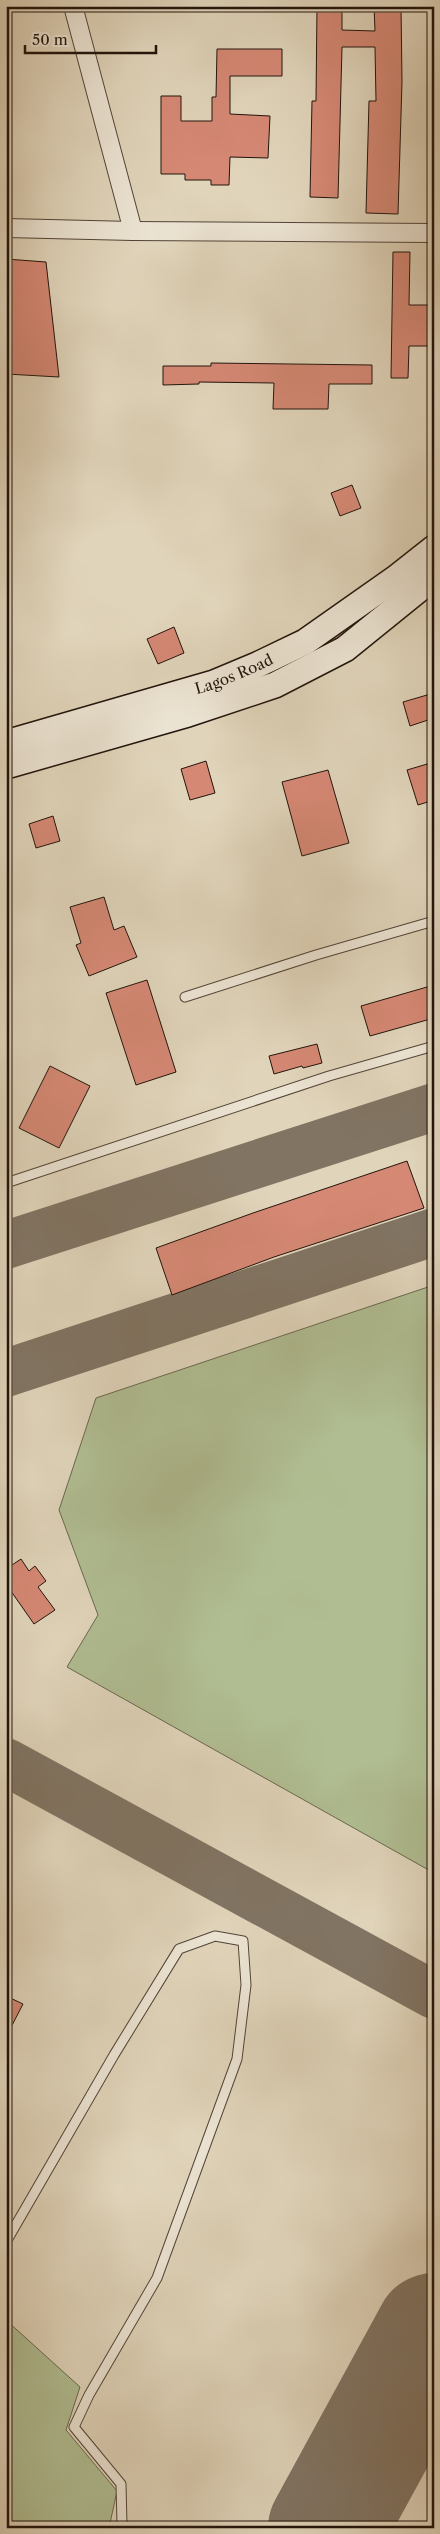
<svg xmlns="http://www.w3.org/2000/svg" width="440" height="2534" font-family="'Libre Caslon Text',serif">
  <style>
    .green { fill: #b0bd92; stroke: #69684f }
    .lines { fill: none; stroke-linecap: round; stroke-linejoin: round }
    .taxiway { stroke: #817463; stroke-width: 48 }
    .runway { stroke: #817463; stroke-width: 118 }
    .building { fill: #d58874; stroke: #22140c }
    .lane-casing { stroke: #524438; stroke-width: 11 }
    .street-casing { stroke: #524438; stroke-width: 20 }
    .secondary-casing { stroke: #22140c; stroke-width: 28 }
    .lane { stroke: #ebe3d2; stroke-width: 9 }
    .street { stroke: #ebe3d2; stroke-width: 18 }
    .secondary { stroke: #ebe3d2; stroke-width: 25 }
    .labels { text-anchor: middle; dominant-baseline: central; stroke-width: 4; stroke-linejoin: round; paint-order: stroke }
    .street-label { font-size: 15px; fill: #22140c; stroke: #ebe3d2 }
  </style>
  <rect width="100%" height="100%" fill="#e0d4ba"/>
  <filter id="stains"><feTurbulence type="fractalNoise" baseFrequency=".004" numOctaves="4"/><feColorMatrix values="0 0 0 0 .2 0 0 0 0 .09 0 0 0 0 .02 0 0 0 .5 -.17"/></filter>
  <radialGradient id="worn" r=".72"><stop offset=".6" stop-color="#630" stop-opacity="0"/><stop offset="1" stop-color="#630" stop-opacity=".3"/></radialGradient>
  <g class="green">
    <polygon points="434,1285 434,1873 67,1667 98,1615 59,1510 96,1398"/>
    <polygon points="6,2320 80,2387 66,2430 117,2491 109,2528 6,2528"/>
  </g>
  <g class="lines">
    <g class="taxiway">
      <polyline points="6,1245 434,1107"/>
      <polyline points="6,1373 434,1232"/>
      <polyline points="6,1762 434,1995"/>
    </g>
    <polyline class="runway" points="327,2528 434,2332"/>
  </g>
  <g class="building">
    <polygon points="317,6 342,6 342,30 375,31 374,6 401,6 402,82 398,214 366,213 369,101 376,101 375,47 342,47 338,198 310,197 312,101 316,101"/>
    <polygon points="217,49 282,49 282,76 230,76 230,114 270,116 268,158 230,157 229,185 211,185 211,180 185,180 185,174 161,174 161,96 181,96 181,121 212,121 212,97 216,97"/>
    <polygon points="393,252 410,252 409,305 434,305 434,346 409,346 408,378 391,378"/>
    <polygon points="6,259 46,262 59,377 6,374"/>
    <polygon points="211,363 372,365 372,384 329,384 328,409 273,409 274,383 199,382 199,384 163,385 163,366 211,366"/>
    <polygon points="352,485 361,508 340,516 331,493"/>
    <polygon points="174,627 184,653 158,664 147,639"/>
    <polygon points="434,693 434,718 410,726 403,702"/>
    <polygon points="206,761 215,793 190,800 181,769"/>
    <polygon points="434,762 434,800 418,805 407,770"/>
    <polygon points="328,770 349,843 302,856 282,782"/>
    <polygon points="53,816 60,841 36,848 29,824"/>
    <polygon points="104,897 114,930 124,926 137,957 89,976 76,945 81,943 70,907"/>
    <polygon points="147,980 176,1072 136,1085 106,993"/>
    <polygon points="434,985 434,1018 370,1036 361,1006"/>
    <polygon points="317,1044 322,1063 303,1068 302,1066 274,1074 269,1056"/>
    <polygon points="50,1066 90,1086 59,1148 19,1128"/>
    <polygon points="407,1161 424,1208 274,1257 172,1295 156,1248 253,1213"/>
    <polygon points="21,1559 29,1571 35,1566 46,1581 38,1587 55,1610 34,1624 6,1584 6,1569"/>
    <polygon points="6,1996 23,2004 6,2037"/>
  </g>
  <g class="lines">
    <g class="lane-casing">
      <g id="lane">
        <polyline points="185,997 316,955 434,921"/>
        <polyline points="6,1183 329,1076 434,1046"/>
        <polyline points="6,1598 6,1599"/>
        <polyline points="6,2242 114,2055 179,1949 215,1936 243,1941 246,1985 237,2059 157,2278 89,2395 74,2427 121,2484 122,2524 121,2528"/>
        <polyline points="433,2333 434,2334"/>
      </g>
    </g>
    <g class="street-casing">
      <g id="street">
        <polyline points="73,6 133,231"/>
        <polyline points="6,228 133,231 434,233"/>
      </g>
    </g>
    <g class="secondary-casing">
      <g id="secondary">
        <path id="s1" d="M6 743 214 683 257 665 305 642 396 578 434 548"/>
        <polyline points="6,766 188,714 275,685 345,649 434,577"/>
      </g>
    </g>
    <use href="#lane" class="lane"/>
    <use href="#street" class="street"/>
    <use href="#secondary" class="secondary"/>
  </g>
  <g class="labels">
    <g class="street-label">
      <text stroke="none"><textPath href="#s1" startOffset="238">Lagos Road</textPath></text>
    </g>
  </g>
  <rect width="440" height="2534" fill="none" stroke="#e0d4ba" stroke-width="25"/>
  <rect x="8" y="8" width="425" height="2519" fill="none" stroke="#22140c" stroke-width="2.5"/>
  <rect x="12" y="12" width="415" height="2509" fill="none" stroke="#22140c"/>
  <path d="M25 45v8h131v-8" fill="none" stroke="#22140c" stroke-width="2.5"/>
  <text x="32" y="45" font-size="15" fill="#22140c" stroke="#ebe3d2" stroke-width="4" paint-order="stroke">50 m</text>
  <rect width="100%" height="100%" filter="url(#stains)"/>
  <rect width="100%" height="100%" fill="url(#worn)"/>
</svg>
